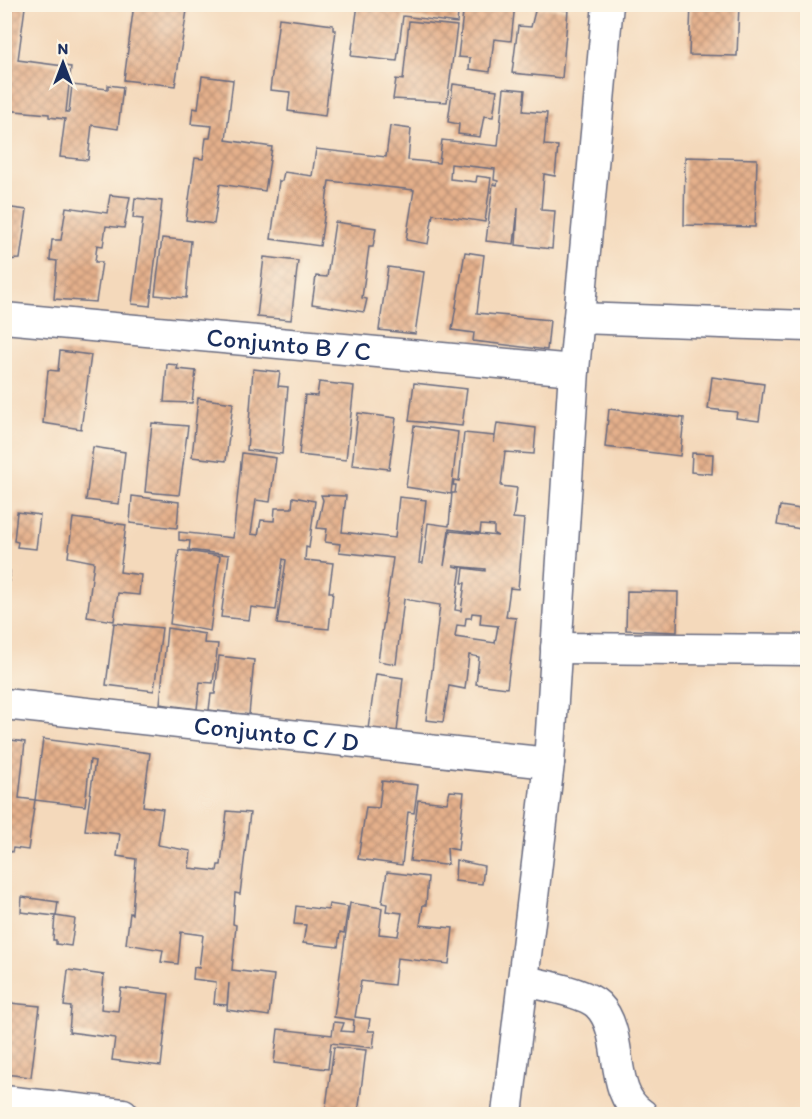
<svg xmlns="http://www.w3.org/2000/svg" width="812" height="1119" font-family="Itim,sans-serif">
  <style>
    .building { fill: url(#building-cross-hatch); fill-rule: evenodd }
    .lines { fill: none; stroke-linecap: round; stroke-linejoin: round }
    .minor-casing { stroke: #676a7f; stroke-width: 33 }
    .minor { stroke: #fff; stroke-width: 30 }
    .labels { text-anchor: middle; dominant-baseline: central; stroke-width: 4.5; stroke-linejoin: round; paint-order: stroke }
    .street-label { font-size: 26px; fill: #1b2f5e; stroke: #fcf5e5 }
  </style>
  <defs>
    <pattern id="building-cross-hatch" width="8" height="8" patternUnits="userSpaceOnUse" patternTransform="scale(1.5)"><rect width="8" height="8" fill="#e5b08b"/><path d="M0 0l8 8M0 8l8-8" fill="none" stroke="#b99075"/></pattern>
  </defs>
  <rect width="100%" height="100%" fill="#fcf5e5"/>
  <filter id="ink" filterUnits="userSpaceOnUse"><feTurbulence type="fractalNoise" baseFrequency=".0167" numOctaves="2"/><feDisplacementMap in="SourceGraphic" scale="12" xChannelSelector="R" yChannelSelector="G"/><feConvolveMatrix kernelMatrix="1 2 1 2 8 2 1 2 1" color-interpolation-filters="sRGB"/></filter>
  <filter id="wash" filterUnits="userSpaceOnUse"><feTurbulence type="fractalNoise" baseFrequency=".008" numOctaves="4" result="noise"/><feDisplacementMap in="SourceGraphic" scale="24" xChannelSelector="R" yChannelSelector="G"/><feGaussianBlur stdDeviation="1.35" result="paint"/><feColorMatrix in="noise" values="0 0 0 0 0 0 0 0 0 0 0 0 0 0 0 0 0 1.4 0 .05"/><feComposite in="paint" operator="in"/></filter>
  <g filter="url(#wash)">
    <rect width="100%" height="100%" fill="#f4d9bb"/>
    <g id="blocks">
      <g class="building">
        <polygon points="134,4 188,4 175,86 124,80"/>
        <polygon points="358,4 403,10 404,4 459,4 457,23 403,16 397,61 351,56"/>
        <polygon points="464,4 515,4 511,41 494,39 490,72 469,69 470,58 458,57"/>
        <polygon points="691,4 739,4 737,56 689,55"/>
        <polygon points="9,5 25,7 18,60 71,67 66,112 69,112 72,85 108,89 108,85 123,87 118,129 92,125 88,160 60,157 65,119 49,117 49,114 4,110 4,23 7,23"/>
        <polygon points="536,7 568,10 562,78 512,73 518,26 531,27"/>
        <polygon points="279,18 333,25 333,30 336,30 325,116 288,111 290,92 270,90"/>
        <polygon points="409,21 457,26 447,102 393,99 396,79 403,80"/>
        <polygon points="202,76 233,80 226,140 272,147 265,191 220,184 214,224 186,220 195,158 203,159 206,138 210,138 212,126 191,124 193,108 198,109"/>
        <polygon points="453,84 497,90 493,117 484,116 480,137 458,134 459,124 448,122"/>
        <polygon points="504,88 525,90 523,111 547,113 544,145 558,146 555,176 544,174 541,210 555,211 552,249 516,245 518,208 514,244 486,241 493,184 497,185 498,181 494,180 495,169 451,164 450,179 476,182 477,176 491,178 485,222 433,214 428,244 406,240 414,190 329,181 320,246 271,239 279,181 282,181 284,172 312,176 316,149 386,157 390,126 411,129 408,160 439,163 442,140 498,146"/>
        <polygon points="685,157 757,159 755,227 684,225"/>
        <polygon points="110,195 130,197 124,228 106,226 103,246 97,245 95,262 102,262 96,302 54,299 57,261 50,260 52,240 61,240 66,207 107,213"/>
        <polygon points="135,198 162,201 150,306 132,304 143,219 133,218"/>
        <polygon points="4,207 27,210 20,259 4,260"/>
        <polygon points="335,222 376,228 373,247 369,247 362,298 367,299 364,312 312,304 316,276 327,277"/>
        <polygon points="162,238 191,241 186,298 155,295"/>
        <polygon points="465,252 484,255 477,313 550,320 547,350 473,341 474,333 452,330"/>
        <polygon points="264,257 298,261 291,320 257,317"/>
        <polygon points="388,267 424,272 415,334 379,330"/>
        <polygon points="60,351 91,355 81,429 43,423 48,370 58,371"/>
        <polygon points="167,364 178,365 177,369 196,371 192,403 164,402"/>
        <polygon points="253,369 280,372 278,386 288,387 282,454 247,450"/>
        <polygon points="712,377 764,384 759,421 736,418 737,412 708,409"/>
        <polygon points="319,382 354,386 346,460 299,455 305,395 317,396"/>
        <polygon points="414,383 467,389 462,426 409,421"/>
        <polygon points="198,398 233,403 226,461 192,457"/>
        <polygon points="609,409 684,418 680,456 605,447"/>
        <polygon points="358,413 396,418 389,469 352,465"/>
        <polygon points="152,423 188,426 179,495 145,492"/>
        <path d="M497 423 536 428 534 454 505 452 501 486 517 488 513 518 524 519 518 589 510 588 506 617 516 618 507 688 476 684 479 657 469 655 465 689 449 686 443 722 426 720 440 605 404 599 396 664 378 661 393 558 339 552 340 544 325 542 327 529 317 528 323 500 321 495 346 496 342 532 395 538 399 497 426 500 419 563H423L428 523 449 526 452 493H455L456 485H453L454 480 459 481 464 433 494 436V443ZM481 525 494 526V534L498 536 450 531 444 566 449 529 480 533ZM453 566 485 569V571L464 568 462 583H465L461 611 455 610 461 568ZM472 613 481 614 480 624 498 626 495 643 455 637 457 625 465 626 466 618H471Z"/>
        <polygon points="414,426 458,432 451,494 406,487"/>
        <polygon points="93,447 125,452 119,504 86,500"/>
        <polygon points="242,453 276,458 270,502 256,500 251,534 258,535 261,520 274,521 275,508 292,508 293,497 315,501 309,548 306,547 305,560 333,563 329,592 333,592 329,629 277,624 286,560 283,559 276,610 251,607 249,620 221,617 229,555 189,550 190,541 179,540 179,532 233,538"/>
        <polygon points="692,453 713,454 712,474 691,472"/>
        <polygon points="132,496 179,502 177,528 130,523"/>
        <polygon points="780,506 807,510 807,530 777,525"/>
        <polygon points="17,512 40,515 36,549 17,547 18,542 14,541"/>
        <polygon points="73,518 126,525 120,572 141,575 139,595 118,593 114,621 87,617 94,562 68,557"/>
        <polygon points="179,550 220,556 210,631 170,624"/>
        <polygon points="4,570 10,571 6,609 4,609"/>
        <polygon points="627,591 678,592 677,632 626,630"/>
        <polygon points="114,623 162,628 154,691 106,685"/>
        <polygon points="167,628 205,634 204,643 218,644 213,683 200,682 197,709 160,704"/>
        <polygon points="219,656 254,660 249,715 209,710 211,694 215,694"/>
        <polygon points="376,674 403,678 397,732 368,729"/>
        <polygon points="4,739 25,742 19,798 35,800 43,739 150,753 143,806 163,809 158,845 191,851 189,868 217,871 218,865 221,865 227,811 250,813 240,894 235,893 233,924 236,925 232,970 274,975 269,1016 227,1010 229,983 227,1005 214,1004 216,982 193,979 194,967 199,968 203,935 181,932 178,964 161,962 163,950 126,944 130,913 132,914 136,859 117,856 120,834 85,830 95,761 90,760 85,806 35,800 28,850 13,848 12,852 4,851"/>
        <polygon points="382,781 418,785 414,813 408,812 402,865 358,859 366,807 379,808"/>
        <polygon points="450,791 464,792 458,850 447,848 448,864 444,865 410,861 418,800 447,803"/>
        <polygon points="456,860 484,866 482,884 455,881"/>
        <polygon points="387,872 428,877 426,905 423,905 420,925 453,928 449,964 397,958 394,985 361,981 355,1017 370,1019 368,1031 375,1031 373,1048 331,1043 328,1069 274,1063 278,1029 332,1035 334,1022 344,1023 341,1031 353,1032 354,1020 334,1017 350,903 382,908 379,934 398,936 402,913 386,911 387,904 382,903"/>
        <polygon points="22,897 58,902 56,916 75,919 71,946 56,944 56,940 53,940 55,916 21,912"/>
        <polygon points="329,904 348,907 344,933 340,932 338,947 303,943 306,925 294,924 296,906 328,910"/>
        <polygon points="68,970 104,975 101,1009 118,1011 121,988 169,994 161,1066 112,1060 115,1038 69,1032 71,1007 64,1006"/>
        <polygon points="10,1003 40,1006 31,1077 4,1074"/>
        <polygon points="334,1047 366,1050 358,1114 325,1114"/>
      </g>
    </g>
  </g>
  <g filter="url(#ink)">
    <use href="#blocks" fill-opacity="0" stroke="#676a7f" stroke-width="1.5"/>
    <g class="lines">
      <g class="minor-casing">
        <g id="minor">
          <path id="s1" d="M4 318 574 370"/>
          <polyline points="579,318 808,326"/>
          <polyline points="556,648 808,650"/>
          <path id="s2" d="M4 704 549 763"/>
          <path d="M523 981C540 984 586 993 598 1005 626 1033 607 1092 642 1114"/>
          <polyline points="4,1101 123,1114"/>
          <polyline points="507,1114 549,763 574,370 608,4"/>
        </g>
      </g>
      <use href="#minor" class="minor"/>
    </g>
  </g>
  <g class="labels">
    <g class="street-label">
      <text stroke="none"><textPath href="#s1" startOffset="286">Conjunto B / C</textPath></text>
      <text stroke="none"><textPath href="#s2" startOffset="274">Conjunto C / D</textPath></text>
    </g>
  </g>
  <rect width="812" height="1119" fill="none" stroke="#fcf5e5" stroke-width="24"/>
  <g transform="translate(63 63)" stroke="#fcf5e5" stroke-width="4.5" paint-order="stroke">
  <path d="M0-4.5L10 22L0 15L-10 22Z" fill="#1b2f5e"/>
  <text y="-9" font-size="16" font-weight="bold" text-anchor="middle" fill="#1b2f5e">N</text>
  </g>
</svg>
